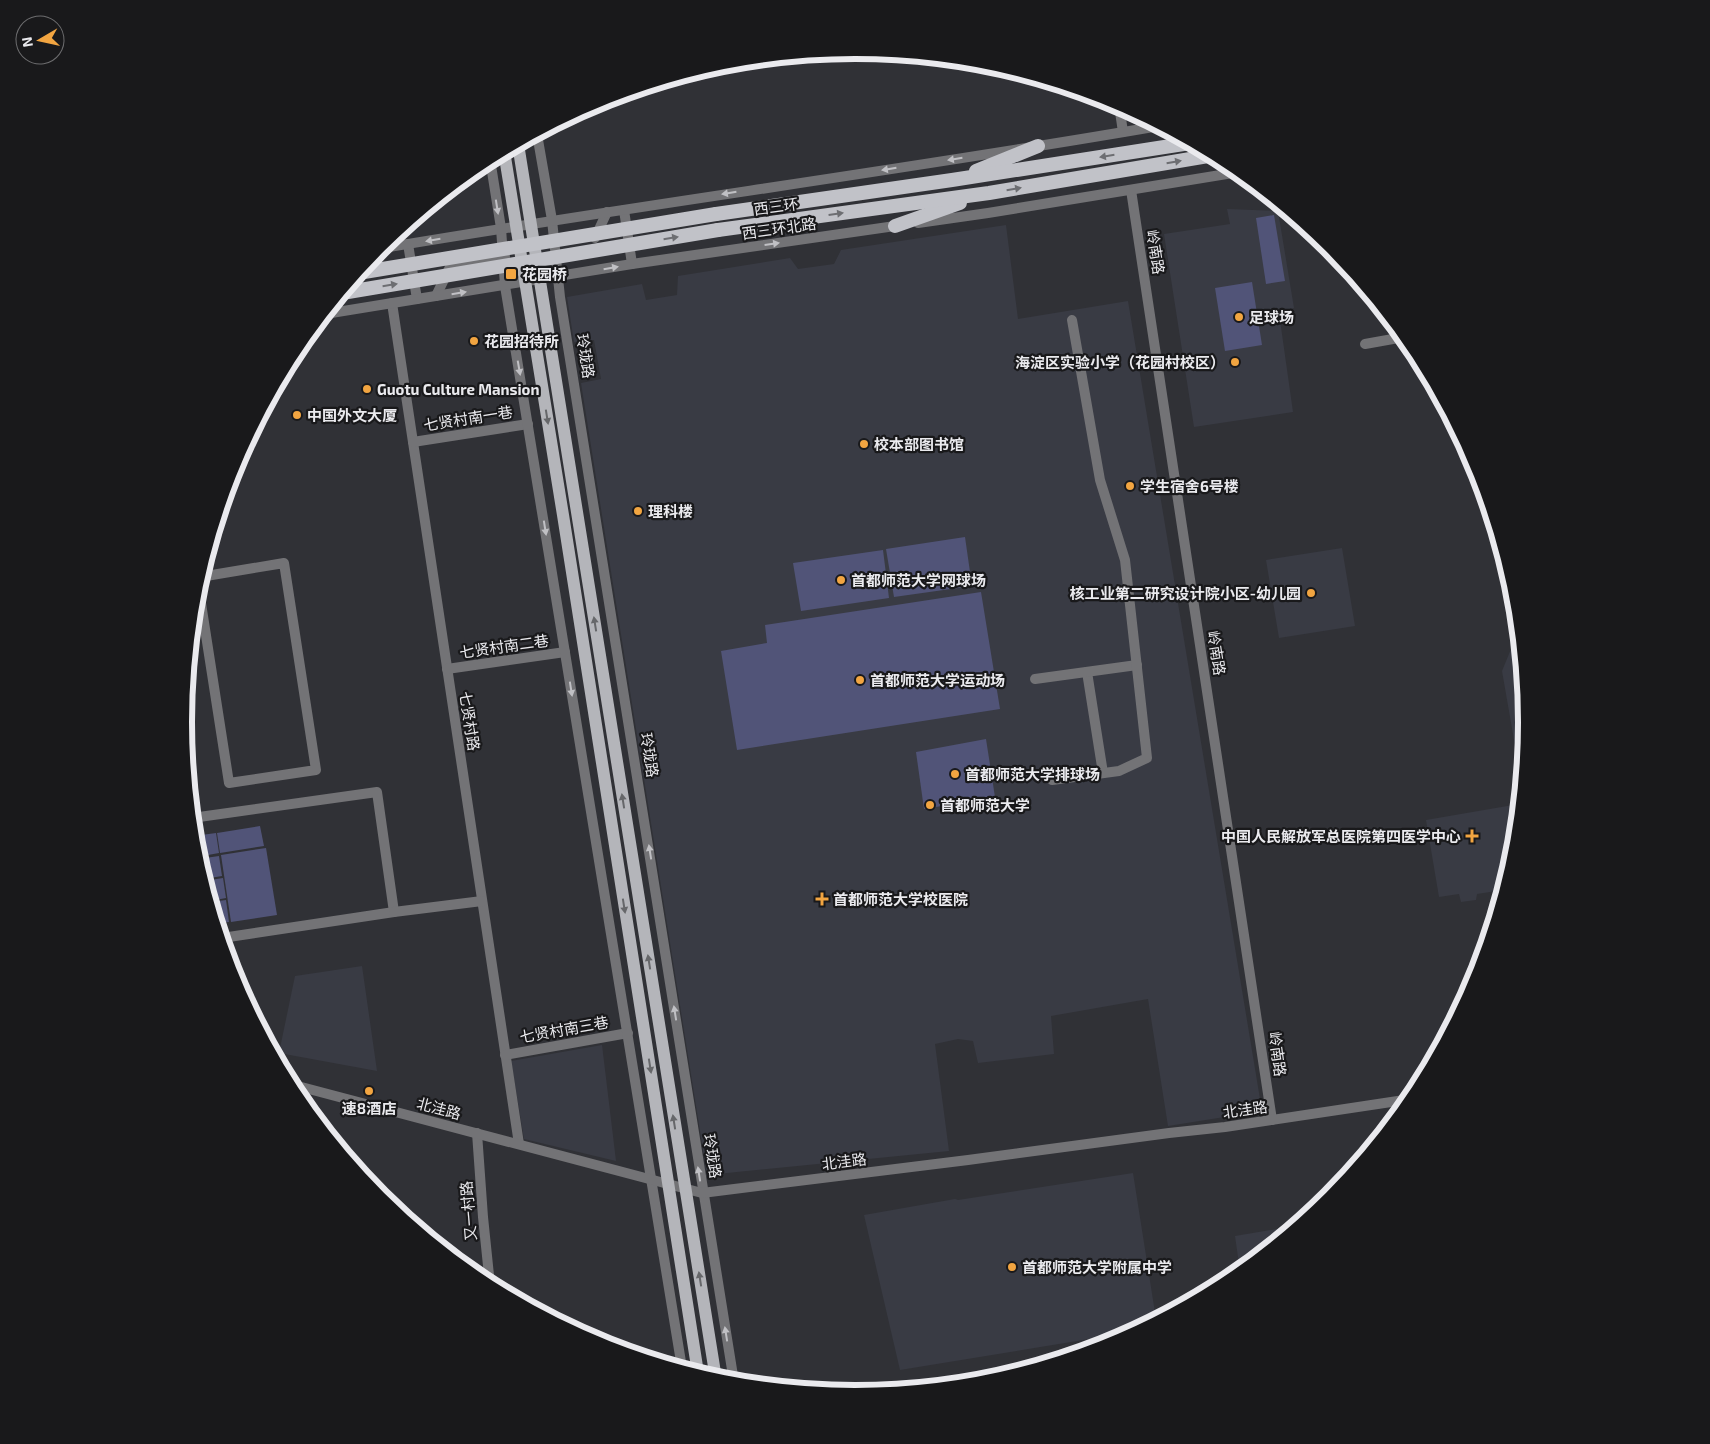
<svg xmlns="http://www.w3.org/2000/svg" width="1710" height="1444" font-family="'Exo 2','Noto Sans SC',sans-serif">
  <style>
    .built { fill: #393b44 }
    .green { fill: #515478 }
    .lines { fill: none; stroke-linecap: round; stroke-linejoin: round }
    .minor { stroke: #737376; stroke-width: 10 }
    .tertiary { stroke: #737376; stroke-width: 10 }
    .primary { stroke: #b4b5ba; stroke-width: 12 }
    .trunk { stroke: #c1c2c8; stroke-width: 14 }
    .trunk-bridge { stroke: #c1c2c8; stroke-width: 14 }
    .oneway { fill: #6d6e72 }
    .oneway2 { fill: #c0c0c4 }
    .oneway3 { fill: #66676a }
    .poi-dot { fill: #f2a541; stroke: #19191b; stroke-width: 2 }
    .labels { text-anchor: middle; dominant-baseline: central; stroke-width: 4.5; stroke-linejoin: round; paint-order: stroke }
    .street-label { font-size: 15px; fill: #eaeaee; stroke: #19191b }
    .poi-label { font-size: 15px; font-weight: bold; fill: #eaeaee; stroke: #19191b; text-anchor: start }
    .rim { fill: none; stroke: #eaeaee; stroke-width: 6 }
  </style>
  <rect width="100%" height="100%" fill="#303136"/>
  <g class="built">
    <polygon points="1227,209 1278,211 1294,308 1279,313 1293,412 1194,427 1164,234 1230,224"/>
    <polygon points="1006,225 1018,319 1128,301 1262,1111 1168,1126 1148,999 1051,1016 1054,1054 978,1063 973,1041 958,1039 935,1044 949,1151 707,1175 581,383 601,379 594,340 574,342 567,297 642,284 646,300 677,295 678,276 790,258 798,269 834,264 841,250"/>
    <polygon points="1342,548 1355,626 1279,638 1266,560"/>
    <polygon points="1518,632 1527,722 1521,780 1502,671"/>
    <polygon points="1519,804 1514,853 1503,890 1477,894 1476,900 1461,902 1459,894 1439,897 1426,820"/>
    <polygon points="362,966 377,1071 279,1053 295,976"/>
    <polygon points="602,1045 616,1161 524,1139 511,1061"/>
    <polygon points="1133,1173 1156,1319 1132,1332 900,1370 864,1215 955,1199 958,1200"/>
    <polygon points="1295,1226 1240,1271 1235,1236"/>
  </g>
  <g class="green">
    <polygon points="1274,215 1285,281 1266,284 1256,218"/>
    <polygon points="1252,282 1262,345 1225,351 1215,288"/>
    <polygon points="965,537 972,586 894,597 886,549"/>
    <polygon points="883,550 889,598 801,611 793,563"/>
    <polygon points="981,592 1000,709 737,750 721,651 767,643 765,625"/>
    <polygon points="986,739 995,797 924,809 916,752"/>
    <polygon points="260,826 264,846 220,853 217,833"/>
    <polygon points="216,833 219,853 197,857 194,836"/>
    <polygon points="266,848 277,915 231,922 221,855"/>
    <polygon points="219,856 222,876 204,879 198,859"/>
    <polygon points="223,878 226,898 210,901 204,881"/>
    <polygon points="226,900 229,922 217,923 211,902"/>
  </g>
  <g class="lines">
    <g class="minor">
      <polyline points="712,66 751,60"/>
      <polyline points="1131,190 1272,1120"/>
      <polyline points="392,303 519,1144"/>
      <polyline points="1365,344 1404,337"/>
      <polyline points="413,442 528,424"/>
      <polyline points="198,584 229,783 316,770 284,563 200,577"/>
      <polyline points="447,669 565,652"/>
      <polyline points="1087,672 1103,773"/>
      <polyline points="1035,679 1137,665"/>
      <polyline points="1052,780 1119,771 1147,758 1125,560 1100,480 1072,320"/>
      <polyline points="192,818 377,792 394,912 222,938"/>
      <polyline points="394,912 482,901"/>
      <polyline points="505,1055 628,1033"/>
      <polyline points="477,1133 483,1217 490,1285"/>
    </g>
    <g class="tertiary">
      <polyline points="1119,105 1123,132"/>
      <polyline points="537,134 552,220 560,297 734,1382"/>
      <polyline points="490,159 501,228 505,286 682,1368"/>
      <polyline points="624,210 632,264"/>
      <polyline points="918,223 988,213 1239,172"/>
      <polyline points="595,238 607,212"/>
      <polyline points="408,244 417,299"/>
      <path d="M378 249C638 205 899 171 1159 126"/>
      <polyline points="436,296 451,265 505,256"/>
      <polyline points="325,314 632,264 902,225"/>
      <polyline points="290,1084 702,1193 968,1160 1169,1133 1225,1127 1411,1099"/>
    </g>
    <g class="primary">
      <polyline points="518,144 716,1379"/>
      <polyline points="504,151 563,515 698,1373"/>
    </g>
    <g class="trunk">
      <polyline points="976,171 1038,146"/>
      <polyline points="716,214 952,180 1190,143"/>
      <polyline points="895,226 960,203"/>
      <polyline points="718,230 989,193 1214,155"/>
    </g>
    <g class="trunk-bridge">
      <polyline points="358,273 716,214"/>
      <polyline points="342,293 718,230"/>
    </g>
  </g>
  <defs><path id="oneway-solid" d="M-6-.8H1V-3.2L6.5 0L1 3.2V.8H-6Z" transform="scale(1.25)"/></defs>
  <g class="oneway">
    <use href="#oneway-solid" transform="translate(1107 156) rotate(171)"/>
    <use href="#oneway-solid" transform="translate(1174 162) rotate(-10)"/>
    <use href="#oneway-solid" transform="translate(1014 189) rotate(-10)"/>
    <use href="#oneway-solid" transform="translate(836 214) rotate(-8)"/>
    <use href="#oneway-solid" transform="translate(671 238) rotate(-9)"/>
    <use href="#oneway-solid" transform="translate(390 285) rotate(-9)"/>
  </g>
  <g class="oneway2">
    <use href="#oneway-solid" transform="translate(955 159) rotate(171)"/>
    <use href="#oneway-solid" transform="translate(889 169) rotate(171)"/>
    <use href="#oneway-solid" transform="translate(729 193) rotate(171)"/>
    <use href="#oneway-solid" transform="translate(497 207) rotate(81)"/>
    <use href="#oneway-solid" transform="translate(433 240) rotate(170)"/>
    <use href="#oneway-solid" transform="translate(772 244) rotate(-8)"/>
    <use href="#oneway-solid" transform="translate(611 268) rotate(-10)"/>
    <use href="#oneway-solid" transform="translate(459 293) rotate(-9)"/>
    <use href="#oneway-solid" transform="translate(519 368) rotate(80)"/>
    <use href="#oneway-solid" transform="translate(545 528) rotate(81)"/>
    <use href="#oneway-solid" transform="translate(571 689) rotate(81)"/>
    <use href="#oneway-solid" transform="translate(650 852) rotate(-99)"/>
    <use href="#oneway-solid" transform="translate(675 1013) rotate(-99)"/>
    <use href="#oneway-solid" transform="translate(699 1174) rotate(-99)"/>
    <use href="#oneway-solid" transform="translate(726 1334) rotate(-99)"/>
  </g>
  <g class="oneway3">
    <use href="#oneway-solid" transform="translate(547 417) rotate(81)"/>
    <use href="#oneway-solid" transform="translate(595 624) rotate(-99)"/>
    <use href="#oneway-solid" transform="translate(623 801) rotate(-99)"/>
    <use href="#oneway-solid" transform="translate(624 906) rotate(81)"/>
    <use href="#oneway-solid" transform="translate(649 962) rotate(-99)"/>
    <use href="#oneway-solid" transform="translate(650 1066) rotate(81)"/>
    <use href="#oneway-solid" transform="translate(674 1122) rotate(-99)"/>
    <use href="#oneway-solid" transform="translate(700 1279) rotate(-99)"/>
  </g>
  <g class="poi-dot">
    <rect x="505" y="268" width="12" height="12" rx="2.5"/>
    <circle cx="1239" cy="317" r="5"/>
    <circle cx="474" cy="341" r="5"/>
    <circle cx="1235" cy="362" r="5"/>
    <circle cx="367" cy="389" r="5"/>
    <circle cx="297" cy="415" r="5"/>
    <circle cx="864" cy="444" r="5"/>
    <circle cx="1130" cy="486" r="5"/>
    <circle cx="638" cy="511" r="5"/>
    <circle cx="841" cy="580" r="5"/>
    <circle cx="1311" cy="593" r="5"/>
    <circle cx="860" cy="680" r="5"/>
    <circle cx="955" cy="774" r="5"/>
    <circle cx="930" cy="805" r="5"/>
    <path d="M1469.5 828.5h5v5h5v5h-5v5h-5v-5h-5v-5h5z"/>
    <path d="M819.5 891.5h5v5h5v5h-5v5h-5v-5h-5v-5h5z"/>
    <circle cx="369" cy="1091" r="5"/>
    <circle cx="1012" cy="1267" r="5"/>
  </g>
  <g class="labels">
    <g class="street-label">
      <text transform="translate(776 206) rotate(-8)">西三环</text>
      <text transform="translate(779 228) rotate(-8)">西三环北路</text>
      <text transform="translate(1156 252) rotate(81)">岭南路</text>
      <text transform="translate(586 356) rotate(81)">玲珑路</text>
      <text transform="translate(468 418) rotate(-9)">七贤村南一巷</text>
      <text transform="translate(504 646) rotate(-8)">七贤村南二巷</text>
      <text transform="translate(1217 653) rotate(81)">岭南路</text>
      <text transform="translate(470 721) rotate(81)">七贤村路</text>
      <text transform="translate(650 755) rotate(81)">玲珑路</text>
      <text transform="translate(564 1029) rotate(-10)">七贤村南三巷</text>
      <text transform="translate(1278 1054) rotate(82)">岭南路</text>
      <text transform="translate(439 1108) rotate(15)">北洼路</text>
      <text transform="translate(1245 1109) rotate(-8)">北洼路</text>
      <text transform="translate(713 1156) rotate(81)">玲珑路</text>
      <text transform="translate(844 1161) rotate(-7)">北洼路</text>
      <text transform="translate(468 1211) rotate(-95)">又一村路</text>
    </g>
    <g class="poi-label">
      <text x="522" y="274">花园桥</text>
      <text x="1249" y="317">足球场</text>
      <text x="484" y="341">花园招待所</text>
      <text x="1225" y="362" text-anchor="end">海淀区实验小学（花园村校区）</text>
      <text x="377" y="389">Guotu Culture Mansion</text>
      <text x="307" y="415">中国外文大厦</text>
      <text x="874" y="444">校本部图书馆</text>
      <text x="1140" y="486">学生宿舍6号楼</text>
      <text x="648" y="511">理科楼</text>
      <text x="851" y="580">首都师范大学网球场</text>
      <text x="1301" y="593" text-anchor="end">核工业第二研究设计院小区-幼儿园</text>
      <text x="870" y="680">首都师范大学运动场</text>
      <text x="965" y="774">首都师范大学排球场</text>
      <text x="940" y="805">首都师范大学</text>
      <text x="1461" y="836" text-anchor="end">中国人民解放军总医院第四医学中心</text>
      <text x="833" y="899">首都师范大学校医院</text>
      <text x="369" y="1108" text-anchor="middle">速8酒店</text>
      <text x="1022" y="1267">首都师范大学附属中学</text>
    </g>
  </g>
  <path d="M0 0H1710V1444H0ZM192 722a663 663 0 1 1 1326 0a663 663 0 1 1-1326 0Z" fill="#19191b" fill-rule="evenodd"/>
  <path class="rim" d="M192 722a663 663 0 1 1 1326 0a663 663 0 1 1-1326 0Z"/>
  <g transform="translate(40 40) rotate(261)"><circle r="24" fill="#19191b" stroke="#6d6d6f"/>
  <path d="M0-4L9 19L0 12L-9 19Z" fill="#f2a541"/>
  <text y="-8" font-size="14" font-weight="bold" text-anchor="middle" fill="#eaeaee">N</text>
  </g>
</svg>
